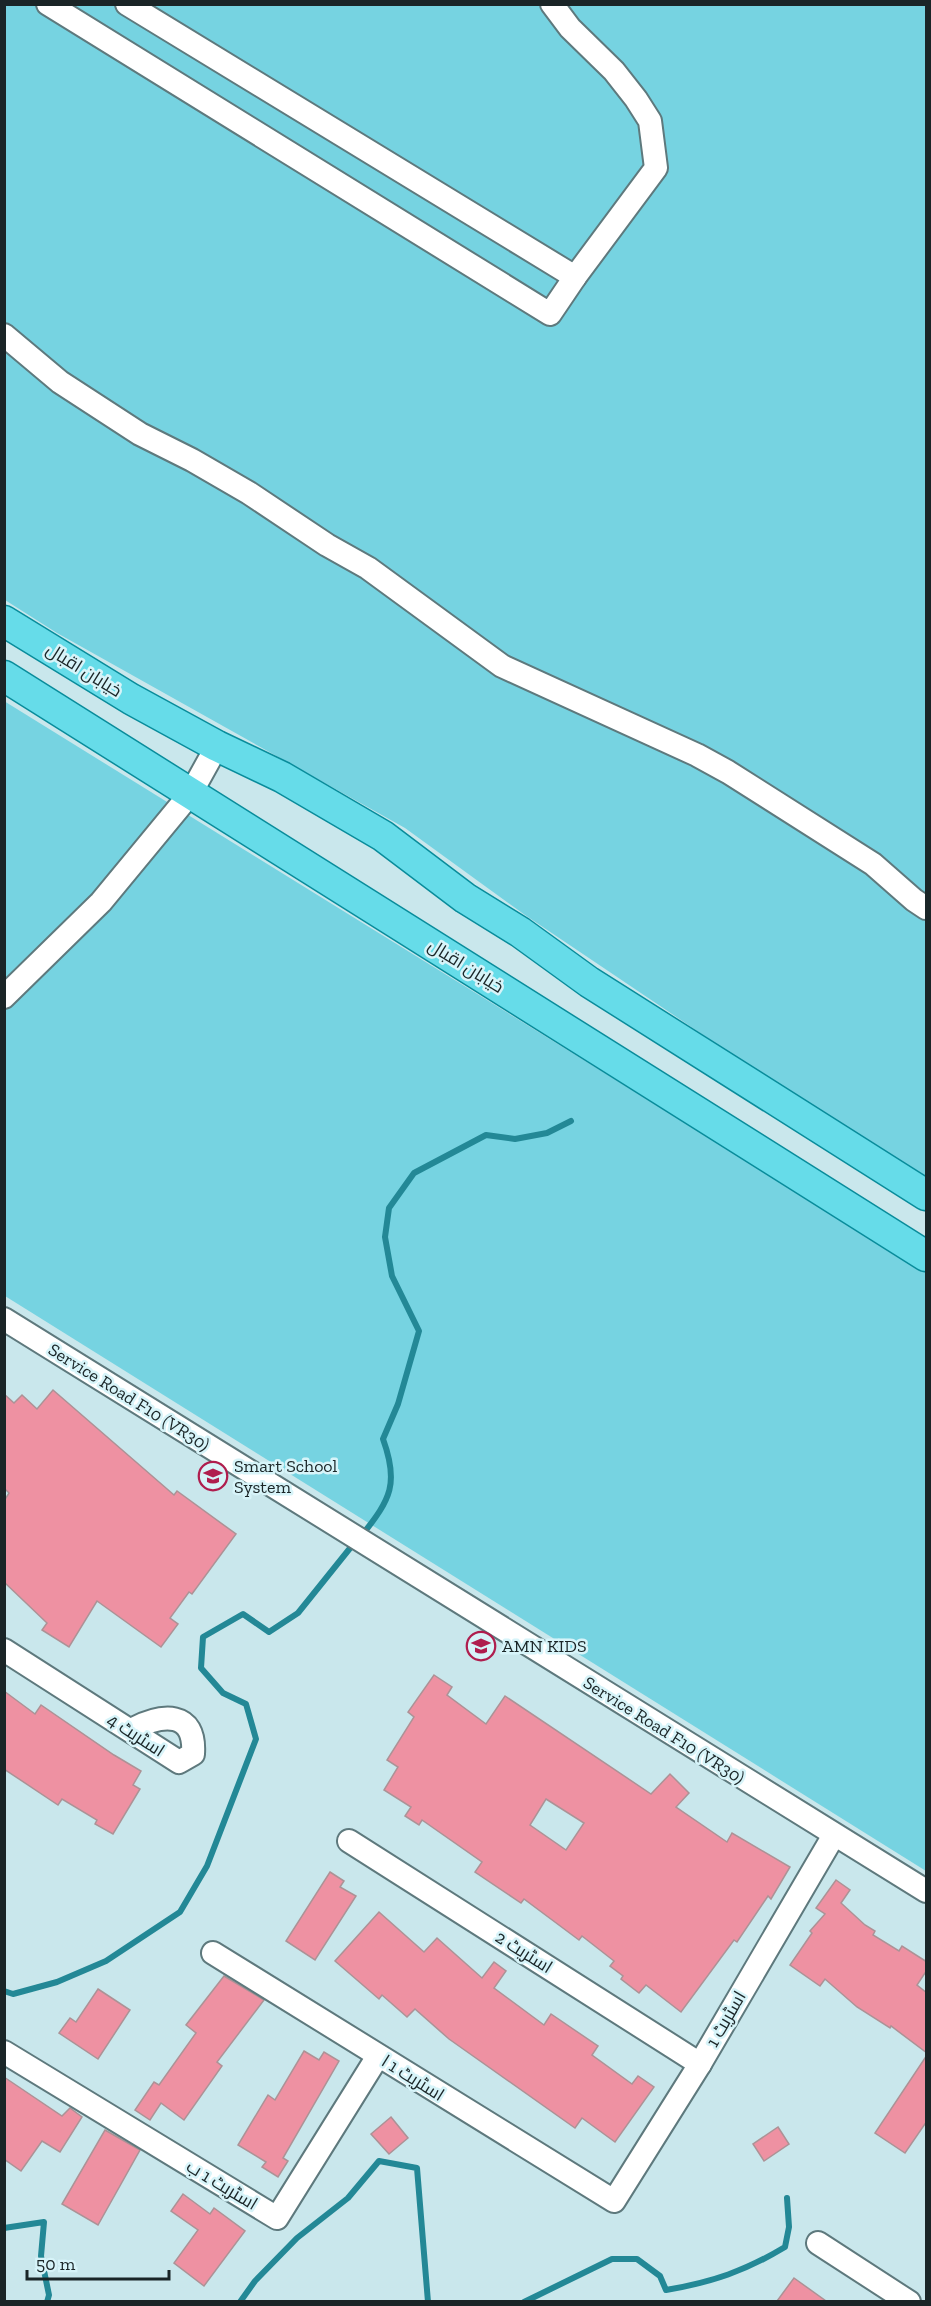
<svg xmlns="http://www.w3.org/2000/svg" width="931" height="2306" font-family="'Zilla Slab',Cairo,serif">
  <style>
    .green { fill: #76d3e1 }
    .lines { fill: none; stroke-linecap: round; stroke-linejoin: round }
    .stream { stroke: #238896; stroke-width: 6 }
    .building { fill: #ee91a2; stroke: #ac9296; stroke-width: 1.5; fill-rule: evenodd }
    .minor-casing { stroke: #5e797d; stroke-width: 26 }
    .major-casing { stroke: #098c9b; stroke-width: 33 }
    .minor { stroke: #fff; stroke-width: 22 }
    .major { stroke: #66dce9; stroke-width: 30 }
    .labels { text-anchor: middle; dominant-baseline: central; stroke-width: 5; stroke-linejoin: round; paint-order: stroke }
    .street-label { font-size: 18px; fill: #1a2527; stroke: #d7f4f9 }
    .poi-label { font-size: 18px; fill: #1a2527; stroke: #d7f4f9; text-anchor: start }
  </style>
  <rect width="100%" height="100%" fill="#c9e7ec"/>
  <g class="green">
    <polygon points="4,5 926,5 926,1181 828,1119 525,915 405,828 57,633 5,600"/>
    <polygon points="4,701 926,1272 926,1871 5,1296"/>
  </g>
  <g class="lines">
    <g class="stream">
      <path d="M362 1535C391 1499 399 1483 383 1439L398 1404 419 1331 392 1276 385 1237 389 1208 414 1173 486 1135 515 1139 547 1133 571 1121"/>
      <polyline points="4,1991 13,1994 57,1982 106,1961 180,1912 207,1866 256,1739 246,1704 223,1693 201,1668 203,1637 243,1614 269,1632 298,1613 355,1542"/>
      <polyline points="4,2228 44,2222 41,2256 49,2295 47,2302"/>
      <polyline points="240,2302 255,2281 297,2238 348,2198 379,2161 417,2168 428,2302"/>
      <path d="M524 2302 612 2259H637L660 2276 666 2290C713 2282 745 2271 785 2247L789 2227 787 2198"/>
    </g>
  </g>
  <g class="building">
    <polygon points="53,1390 174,1495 177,1491 236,1534 192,1594 189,1592 170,1618 178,1624 161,1647 97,1601 69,1647 42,1630 47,1623 4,1582 4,1501 9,1493 4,1488 4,1394 14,1403 22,1395 37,1409"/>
    <path d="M434 1675 452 1687 447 1695 486 1724 505 1696 651 1794 670 1774 689 1793 676 1807 727 1842 732 1833 790 1867 771 1899 768 1896 737 1942 734 1940 681 2012 646 1985 639 1993 621 1979 623 1976 610 1966 614 1961 582 1936 579 1940 524 1899 521 1903 475 1872 482 1862 422 1820 419 1825 405 1816 411 1807 384 1790 398 1767 387 1760 414 1717 408 1712ZM546 1799 584 1823 566 1850 530 1825Z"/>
    <polygon points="4,1691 35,1714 41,1705 114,1755 141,1771 133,1785 140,1789 113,1834 95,1824 97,1820 62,1799 58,1805 4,1769"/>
    <polygon points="330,1872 344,1881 340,1887 356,1896 315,1960 286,1941"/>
    <polygon points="836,1880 850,1890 841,1903 865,1925 875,1931 873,1935 899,1951 902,1946 927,1962 927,1970 917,1985 927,1993 927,2053 891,2026 890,2028 857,2007 825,1979 820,1986 790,1965 812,1933 810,1931 825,1914 816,1908"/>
    <polygon points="379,1912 424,1952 437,1938 482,1978 494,1962 506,1971 494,1988 544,2025 551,2014 598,2046 592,2055 632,2084 638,2076 654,2087 615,2142 582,2118 575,2128 449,2039 415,2009 407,2017 382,1995 379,1999 335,1961"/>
    <polygon points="224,1976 264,2000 217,2062 222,2066 184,2120 161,2103 150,2120 135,2110 154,2082 159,2085 196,2033 186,2025"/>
    <polygon points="98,1989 130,2010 98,2059 59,2033 70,2018 76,2022"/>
    <polygon points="304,2051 319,2060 324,2052 339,2061 283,2158 288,2161 278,2177 262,2167 266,2162 238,2145 268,2095 275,2100"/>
    <polygon points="927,2055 927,2121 905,2153 875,2133"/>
    <polygon points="4,2077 62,2116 70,2108 82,2117 60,2152 42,2141 21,2171 4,2159"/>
    <polygon points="391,2117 408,2138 389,2154 371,2134"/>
    <polygon points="778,2127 789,2144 764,2161 753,2144"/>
    <polygon points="105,2130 140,2150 98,2225 62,2204"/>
    <polygon points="183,2194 210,2214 214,2208 245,2231 204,2286 174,2263 198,2230 171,2211"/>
    <polygon points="794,2278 826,2301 777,2301"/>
  </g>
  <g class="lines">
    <g class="minor-casing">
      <g id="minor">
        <polyline points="48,4 550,314 575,277 656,168 650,121 636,99 614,71 570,28 552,4"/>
        <polyline points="127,4 575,277"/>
        <polyline points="4,335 60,382 140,434 192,460 249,493 327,545 368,568 502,666 697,755 728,772 873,864 914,900 926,908"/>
        <polyline points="4,997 101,902 191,793 217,746"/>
        <polyline points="4,1319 926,1891"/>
        <path d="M4 1650 179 1762 193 1754C196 1710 162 1714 133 1729"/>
        <polyline points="349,1841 700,2064"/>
        <polyline points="213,1953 614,2201 700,2064 834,1835"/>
        <polyline points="4,2052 277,2218 378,2056"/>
        <polyline points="818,2243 909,2302"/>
      </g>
    </g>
    <g class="major-casing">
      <g id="major">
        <polyline points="4,621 131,699 217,746 282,777 383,836 465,898 520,932 589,982 926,1195"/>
        <polyline points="4,676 926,1256"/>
      </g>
    </g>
    <use href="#minor" class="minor"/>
    <use href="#major" class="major"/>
  </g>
  <defs>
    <g id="school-ring" transform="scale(1.5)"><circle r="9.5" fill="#d7f4f9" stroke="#af1e4e" stroke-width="1.5"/><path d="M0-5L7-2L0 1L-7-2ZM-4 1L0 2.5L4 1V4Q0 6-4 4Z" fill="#af1e4e"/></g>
  </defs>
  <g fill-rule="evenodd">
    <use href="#school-ring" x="213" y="1476"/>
    <use href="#school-ring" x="481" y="1646"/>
  </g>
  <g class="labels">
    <g class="street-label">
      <text transform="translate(84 670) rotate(32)">خیابان اقبال</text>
      <text transform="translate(466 966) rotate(32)">خیابان اقبال</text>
      <text transform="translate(129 1397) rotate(32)">Service Road F10 (VR30)</text>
      <text transform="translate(664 1730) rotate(32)">Service Road F10 (VR30)</text>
      <text transform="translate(136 1735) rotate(33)">اسٹریٹ 4</text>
      <text transform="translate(524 1952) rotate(32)">اسٹریٹ 2</text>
      <text transform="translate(726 2019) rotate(-60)">اسٹریٹ 1</text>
      <text transform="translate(413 2078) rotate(32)">اسٹریٹ 1 ا</text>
      <text transform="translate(222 2185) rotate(31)">اسٹریٹ 1 ب</text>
    </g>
    <g class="poi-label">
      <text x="234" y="1466">Smart School<tspan x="234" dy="21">System</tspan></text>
      <text x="502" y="1646">AMN KIDS</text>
    </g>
  </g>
  <rect width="931" height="2306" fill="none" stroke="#1a2527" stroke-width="12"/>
  <path d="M27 2270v9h142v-9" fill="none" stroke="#1a2527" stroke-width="3"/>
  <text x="36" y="2270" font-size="18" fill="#1a2527" stroke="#d7f4f9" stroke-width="4.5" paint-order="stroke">50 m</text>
</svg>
